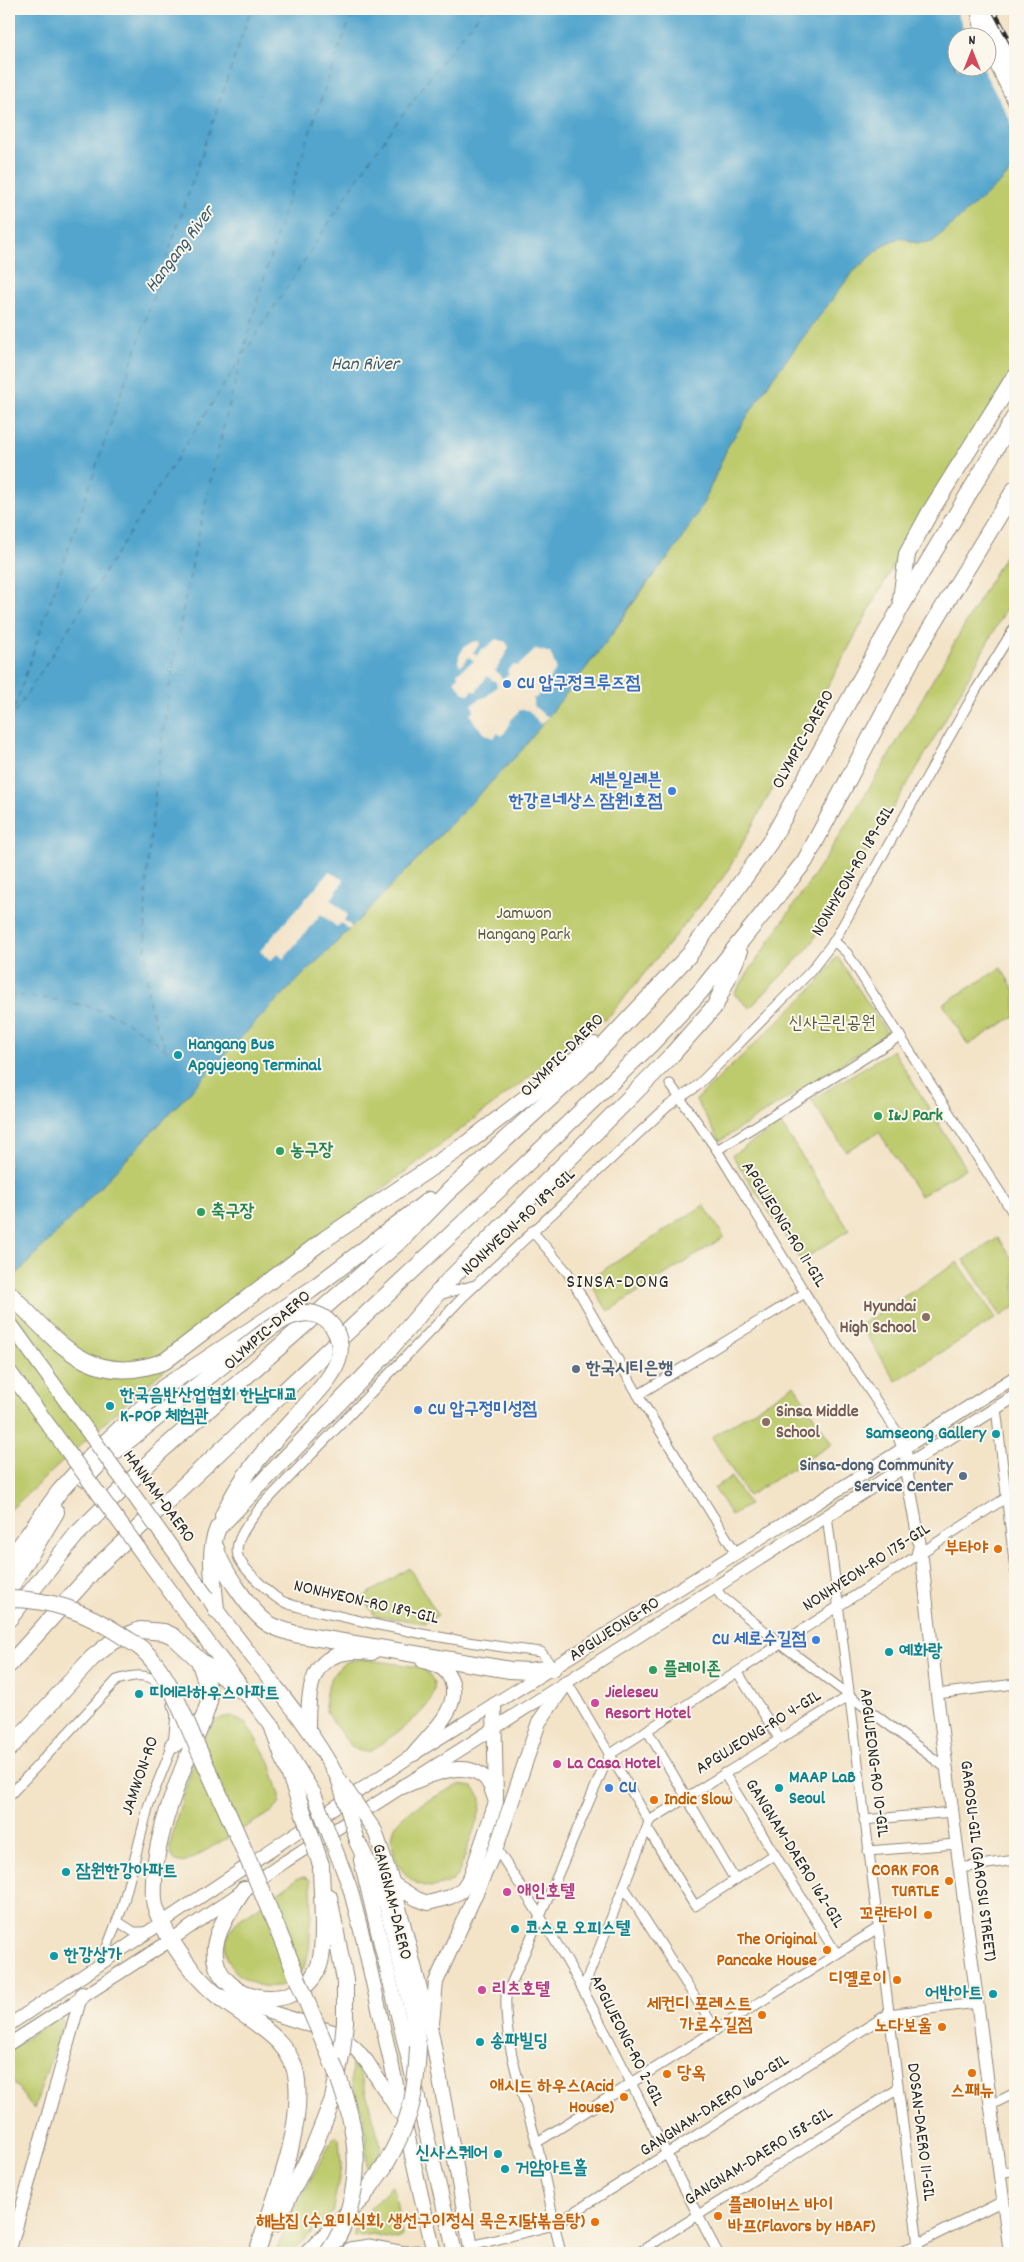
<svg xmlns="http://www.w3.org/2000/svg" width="1024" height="2262" font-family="Dekko,'Poor Story',sans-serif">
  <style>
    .green { fill: #becb6d; stroke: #747b4c }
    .water { fill: #52a5cd; stroke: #3e687c; fill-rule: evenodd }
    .pier { fill: #f3e3c7 }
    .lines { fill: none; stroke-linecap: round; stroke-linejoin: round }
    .ferry { stroke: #3b5c6c; stroke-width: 1; stroke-dasharray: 6 5; stroke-linecap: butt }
    .street-casing { stroke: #8f8779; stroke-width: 11 }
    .secondary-casing { stroke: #8f8779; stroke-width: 14 }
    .primary-casing { stroke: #8f8779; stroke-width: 16 }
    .highway-casing { stroke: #8f8779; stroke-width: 18 }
    .street { stroke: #fff; stroke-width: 9 }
    .secondary { stroke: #fff; stroke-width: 12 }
    .primary { stroke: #fff; stroke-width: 14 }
    .highway { stroke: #fff; stroke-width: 16 }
    .rail-casing { stroke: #2b2b2b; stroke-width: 4.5 }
    .rail { stroke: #fbf7ec; stroke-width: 2.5; stroke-dasharray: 8; stroke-linecap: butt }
    .primary-bridge-casing { stroke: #8f8779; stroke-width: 16; stroke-linecap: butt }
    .highway-bridge-casing { stroke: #8f8779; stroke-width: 18; stroke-linecap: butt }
    .primary-bridge { stroke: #fff; stroke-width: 14 }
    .highway-bridge { stroke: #fff; stroke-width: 16 }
    .shop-dot { fill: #3f7fe0; stroke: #fbf7ec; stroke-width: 2 }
    .culture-dot { fill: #0f9aa8; stroke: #fbf7ec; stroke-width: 2 }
    .leisure-dot { fill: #2e9e5b; stroke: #fbf7ec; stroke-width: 2 }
    .education-dot { fill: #8d6e63; stroke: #fbf7ec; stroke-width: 2 }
    .service-dot { fill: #5c6f8a; stroke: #fbf7ec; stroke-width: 2 }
    .food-dot { fill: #e8710a; stroke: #fbf7ec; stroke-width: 2 }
    .hotel-dot { fill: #d1479c; stroke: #fbf7ec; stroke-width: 2 }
    .labels { text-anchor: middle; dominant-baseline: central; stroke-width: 4; stroke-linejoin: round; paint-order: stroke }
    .shop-label { font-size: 18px; font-weight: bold; fill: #366cbe; stroke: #fbf7ec; text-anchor: start }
    .street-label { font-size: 18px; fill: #2b2b2b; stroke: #fbf7ec }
    .park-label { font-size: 18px; fill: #575b3f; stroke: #fbf7ec }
    .culture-label { font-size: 18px; font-weight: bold; fill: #0d838f; stroke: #fbf7ec; text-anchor: start }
    .leisure-label { font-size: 18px; font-weight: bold; fill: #27864d; stroke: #fbf7ec; text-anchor: start }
    .education-label { font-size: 18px; font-weight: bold; fill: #785e54; stroke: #fbf7ec; text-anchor: end }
    .service-label { font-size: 18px; font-weight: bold; fill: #4e5e75; stroke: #fbf7ec; text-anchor: start }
    .food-label { font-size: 18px; font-weight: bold; fill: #c56008; stroke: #fbf7ec; text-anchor: end }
    .hotel-label { font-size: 18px; font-weight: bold; fill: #b23c85; stroke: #fbf7ec; text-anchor: start }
    .water-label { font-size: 19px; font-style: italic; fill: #3b5c6c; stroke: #fbf7ec }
    .quarter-label { font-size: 20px; letter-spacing: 1px; fill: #2b2b2b; stroke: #fbf7ec }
  </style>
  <rect width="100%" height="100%" fill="#fbf7ec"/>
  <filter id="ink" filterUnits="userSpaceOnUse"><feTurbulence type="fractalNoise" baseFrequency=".02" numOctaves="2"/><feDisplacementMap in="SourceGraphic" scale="10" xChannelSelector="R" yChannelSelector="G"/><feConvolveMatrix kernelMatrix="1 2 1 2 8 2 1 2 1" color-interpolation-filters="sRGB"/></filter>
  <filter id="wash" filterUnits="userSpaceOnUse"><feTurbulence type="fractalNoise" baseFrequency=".0096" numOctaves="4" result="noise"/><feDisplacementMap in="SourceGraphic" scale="20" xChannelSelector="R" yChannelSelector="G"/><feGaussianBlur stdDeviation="1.12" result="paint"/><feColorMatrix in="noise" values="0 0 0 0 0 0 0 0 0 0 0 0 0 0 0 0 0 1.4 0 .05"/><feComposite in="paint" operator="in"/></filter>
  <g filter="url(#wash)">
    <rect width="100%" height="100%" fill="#f3e3c7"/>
    <g class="green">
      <polygon points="1015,166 1015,367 919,518 726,874 611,1014 354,1211 137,1393 9,1511 9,1282 73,1216 269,1008 349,930 522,750 607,641 703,504 728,446 771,380 852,273 884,245 900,237 917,243 932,242 1003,180"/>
      <polygon points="1015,538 1015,593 929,748 809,947 750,1008 734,994 824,860 880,771"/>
      <polygon points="837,956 888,1034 720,1141 696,1100 818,983"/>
      <polygon points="1001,968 1015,991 1015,1016 968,1045 943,1004"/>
      <polygon points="893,1050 966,1168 920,1196 879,1132 846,1151 811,1100"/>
      <polygon points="781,1124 849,1230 801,1261 732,1155"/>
      <polygon points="704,1205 724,1237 608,1311 588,1280"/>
      <polygon points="998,1238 1015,1263 1015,1307 1001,1316 964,1260"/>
      <polygon points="958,1262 996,1318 896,1381 860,1325"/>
      <polygon points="794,1385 832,1444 748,1496 712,1437"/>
      <polygon points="731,1477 749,1505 731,1515 714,1488"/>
      <polygon points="409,1568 438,1615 425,1623 375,1616 363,1597"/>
      <path d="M362 1659 419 1667C466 1693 392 1735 371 1751 354 1755 347 1741 338 1729 335 1724 330 1719 327 1713 320 1697 331 1670 347 1662 351 1660 357 1660 362 1659Z"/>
      <path d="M232 1716 247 1725 269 1760 280 1795V1804L273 1811 186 1862C173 1864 170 1856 170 1845 176 1819 197 1740 214 1723 220 1717 225 1717 232 1716Z"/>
      <path d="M459 1785 473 1787 481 1798C481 1814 474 1828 469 1843 465 1853 462 1870 455 1878 451 1882 446 1884 441 1885 408 1897 381 1847 397 1823 407 1809 442 1793 459 1785Z"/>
      <path d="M305 1877 310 1880C313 1894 311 1911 310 1926 310 1940 310 1958 302 1970 272 2012 199 1966 236 1923 240 1918 249 1914 254 1910 269 1899 283 1889 298 1878Z"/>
      <polygon points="59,2015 63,2021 34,2109 9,2076 9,2051"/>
      <polygon points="352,2061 362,2079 381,2146 380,2152 367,2175 366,2140 363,2116 351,2081"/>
      <polygon points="337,2136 339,2138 341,2167 332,2213 290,2253 275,2253 302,2195 333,2138"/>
      <polygon points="391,2186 394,2188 402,2236 397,2239 372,2234 354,2237 355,2225"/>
    </g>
    <path class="water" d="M9 9H1015V166L1003 180 932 242 917 243 900 237 884 245 852 273 771 380 728 446 703 504 676 548 640 592 607 641 522 750 349 930 269 1008 73 1216 9 1282ZM956 38H986V68H956Z"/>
    <g class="pier">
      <polygon points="956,9 1015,9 1015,129 982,68 986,68 986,38 967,37"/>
      <polygon points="496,639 506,642 509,648 496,670 494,669 503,679 509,674 507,671 512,666 519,665 536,649 550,653 556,667 555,672 542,686 541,691 536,698 533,698 533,705 544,715 549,716 541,725 528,710 520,710 511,720 509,726 502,736 498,733 493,738 484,733 475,723 470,714 474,710 472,705 479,699 486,697 497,686 496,682 487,676 476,692 473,690 469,695 463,692 454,681 459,676 457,673 474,661 469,657 461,666 458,663 459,656 464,647 472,642 479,641 480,644 473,652 477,656 481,649 486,648"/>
      <polygon points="329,872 344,880 331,900 348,915 344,920 352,927 349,930 341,923 337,927 321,914 283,959 278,953 270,961 260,951"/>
    </g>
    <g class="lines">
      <g class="ferry">
        <polyline points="243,355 367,164 437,67 484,9"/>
        <polyline points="11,718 251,9"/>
        <polyline points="9,722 241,358"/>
        <path d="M9 995C45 997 85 1002 119 1018 136 1027 152 1039 167 1051 160 1034 152 1018 149 1000 147 990 147 979 147 968 142 907 149 846 156 785 173 639 205 494 243 352 275 236 311 122 354 9"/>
      </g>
    </g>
  </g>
  <g filter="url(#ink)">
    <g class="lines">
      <g class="street-casing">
        <g id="street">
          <polyline points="834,941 847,953 1015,1216"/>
          <polyline points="670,1084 717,1150 810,1301 899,1435"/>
          <polyline points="717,1150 900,1036"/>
          <polyline points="532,1231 568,1273 641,1400 736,1553"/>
          <polyline points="439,1295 475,1285"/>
          <polyline points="638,1395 805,1293"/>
          <polyline points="996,1408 1015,1570"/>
          <polyline points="827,1515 919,2253"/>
          <polyline points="715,1587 721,1596 781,1644 946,1768"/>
          <path d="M553 1668 541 1652C473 1644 405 1632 339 1616 322 1612 294 1608 280 1600 270 1594 241 1567 238 1556 233 1540 251 1521 259 1509L464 1296 668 1106 696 1087 810 972 834 941 976 690 1015 627"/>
          <polyline points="738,1673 779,1738"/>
          <polyline points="567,1682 649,1821 647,1828 695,1906 775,1854"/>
          <polyline points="937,1694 1015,1684"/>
          <polyline points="647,1730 735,1880"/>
          <polyline points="724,1773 836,1953"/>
          <path d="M9 1796 117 1680C137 1674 153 1672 166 1691"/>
          <polyline points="864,1820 952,1812"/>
          <polyline points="649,1821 849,1696"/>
          <path d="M496 1848C526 1894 557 1941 583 1990 630 2077 671 2166 718 2253"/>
          <polyline points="868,1851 956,1844"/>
          <polyline points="960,1868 1015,1860"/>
          <polyline points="624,1887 716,2030"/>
          <polyline points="117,1921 134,1932 147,1932"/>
          <polyline points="101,1963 122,1908 149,1804 173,1745 176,1714 172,1705"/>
          <polyline points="583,1989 647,1828"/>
          <polyline points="991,2105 1015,2093"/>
          <polyline points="536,2143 878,1928"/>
          <polyline points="1000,2173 1015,2170"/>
          <polyline points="471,2246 554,2225 888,2014 977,2003"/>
          <polyline points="345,2253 349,2247 369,2244 404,2251 417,2250"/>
          <path d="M561 2253C552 2216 546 2178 536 2141 523 2093 504 2046 506 1996L609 1755 1015 1492"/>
          <polyline points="638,2253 898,2089"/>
          <polyline points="899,2253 1003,2201"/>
        </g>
      </g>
      <g class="secondary-casing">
        <g id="secondary">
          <polyline points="899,1435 909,1465 907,1475 920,1546 918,1553 922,1559 937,1694 1010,2253"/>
          <polyline points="9,2025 414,1754 876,1466 1015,1377"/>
          <polyline points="9,2044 171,1940 286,1861 1015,1396"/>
          <polyline points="9,2253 82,1993"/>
        </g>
      </g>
      <g class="primary-casing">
        <g id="primary">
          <polyline points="982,9 1015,70"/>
          <path d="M211 1602C252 1661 304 1714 338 1778"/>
          <polyline points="185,1612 273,1728 314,1794"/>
          <polyline points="494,1705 496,1797"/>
          <path d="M308 1729C308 1682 312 1645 372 1653"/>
          <path d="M414 1754C430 1734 462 1708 451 1680 446 1667 435 1664 423 1661"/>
          <polyline points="375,1831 393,1884 432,2036 472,2253"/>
          <polyline points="337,1854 350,1888 363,1938 434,2253"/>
          <polyline points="361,1860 455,2253"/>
          <path d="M393 1884 417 1899 428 1903 450 1897 461 1891 470 1878 496 1802C493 1794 491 1783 484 1777 462 1758 424 1778 402 1787"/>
          <polyline points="222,1997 339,2034 356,2049 367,2062 399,2112"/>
          <polyline points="432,2023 436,1982 496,1848 539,1722 567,1682"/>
        </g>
      </g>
      <g class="highway-casing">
        <g id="highway">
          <polyline points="979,9 985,38"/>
          <polyline points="986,40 1015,99"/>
          <polyline points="901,599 907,554 930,512 1015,376"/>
          <path d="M9 1293C56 1340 90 1390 165 1361L325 1239 466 1144 594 1045"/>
          <polyline points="85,1479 99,1464 243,1349"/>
          <path d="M223 1516C241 1474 271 1443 302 1410"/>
          <path d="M216 1548C220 1567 253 1615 269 1624 277 1629 287 1631 295 1634L510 1670 529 1671 553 1668"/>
          <polyline points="9,1561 59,1492 92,1455 163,1388 311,1290 429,1200"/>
          <polyline points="9,1590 56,1512"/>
          <path d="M216 1610C214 1584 207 1552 218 1528L384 1356 447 1282 669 1058 715 1006 739 953"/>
          <polyline points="9,1619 76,1535 161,1451 402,1239 449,1191 580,1071 689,955 770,842 901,607 1015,416"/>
          <path d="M199 1660 208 1688 209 1701C204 1721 195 1739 187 1758 170 1802 151 1851 154 1900 155 1912 163 1925 168 1935 181 1957 197 1979 218 1996 248 2021 293 2037 297 2081 302 2137 273 2201 257 2253"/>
          <polyline points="9,1665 98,1566 524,1166 651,1044 700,992 805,861 913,657 1015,489"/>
          <polyline points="273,1728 300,1803"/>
          <polyline points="173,1745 201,1722"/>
          <polyline points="9,1749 92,1658 112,1642 140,1630 164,1632 173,1636 199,1660 251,1697"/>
          <polyline points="357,1841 387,1904 413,2013 418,2046"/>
          <path d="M244 1889C233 1906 218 1926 215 1947 209 1999 295 2020 318 1968 327 1949 321 1889 321 1865"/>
          <polyline points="329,1897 345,1980 345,2022"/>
          <polyline points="275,2224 313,2149 333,2099 342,2051"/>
          <polyline points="308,2253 362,2198 384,2167"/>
        </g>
      </g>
      <use href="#street" class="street"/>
      <use href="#secondary" class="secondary"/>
      <use href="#primary" class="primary"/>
      <use href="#highway" class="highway"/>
      <g class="rail-casing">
        <polyline id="rail" points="993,9 1015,50"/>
      </g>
      <use href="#rail" class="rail"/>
      <g class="primary-bridge-casing">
        <g id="primary-bridge">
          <polyline points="9,1322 207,1597"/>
          <polyline points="9,1371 185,1612"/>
          <polyline points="338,1778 357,1841"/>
          <polyline points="343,1785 375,1831"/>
          <polyline points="314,1794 337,1854"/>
        </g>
      </g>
      <g class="highway-bridge-casing">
        <g id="highway-bridge">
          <path d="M243 1349C267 1330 306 1293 333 1327 339 1336 342 1350 338 1360 332 1379 314 1395 302 1410"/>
          <path d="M9 1599C51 1599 86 1612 121 1635 128 1640 136 1644 142 1649 172 1676 185 1722 202 1757 240 1838 274 1919 307 2002 325 2046 348 2091 354 2138 360 2179 351 2220 328 2253"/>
          <polyline points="300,1803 321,1865"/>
          <polyline points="342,2051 345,2022"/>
          <path d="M384 2167C410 2122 416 2098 418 2046"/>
        </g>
      </g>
      <use href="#primary-bridge" class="primary-bridge"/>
      <use href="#highway-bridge" class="highway-bridge"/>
    </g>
  </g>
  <g class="shop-dot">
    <circle cx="507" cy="684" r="5"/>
    <circle cx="672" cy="791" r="5"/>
    <circle cx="418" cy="1410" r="5"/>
    <circle cx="816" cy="1640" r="5"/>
    <circle cx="609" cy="1788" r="5"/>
  </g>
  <g class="culture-dot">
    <circle cx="178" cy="1055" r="5"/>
    <circle cx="110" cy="1406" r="5"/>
    <circle cx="996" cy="1434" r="5"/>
    <circle cx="889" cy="1652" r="5"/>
    <circle cx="139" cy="1694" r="5"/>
    <circle cx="779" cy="1788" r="5"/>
    <circle cx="66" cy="1872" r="5"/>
    <circle cx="515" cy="1929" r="5"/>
    <circle cx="54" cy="1956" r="5"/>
    <circle cx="993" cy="1994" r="5"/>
    <circle cx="480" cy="2042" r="5"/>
    <circle cx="498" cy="2154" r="5"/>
    <circle cx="505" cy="2169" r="5"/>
  </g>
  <g class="leisure-dot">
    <circle cx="878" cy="1116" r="5"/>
    <circle cx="280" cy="1151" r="5"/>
    <circle cx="201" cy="1212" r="5"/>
    <circle cx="653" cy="1670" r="5"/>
  </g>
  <g class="education-dot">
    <circle cx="926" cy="1317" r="5"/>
    <circle cx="766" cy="1422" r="5"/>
  </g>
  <g class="service-dot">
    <circle cx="576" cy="1369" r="5"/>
    <circle cx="963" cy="1476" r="5"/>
  </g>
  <g class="food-dot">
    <circle cx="998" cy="1549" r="5"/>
    <circle cx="654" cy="1800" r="5"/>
    <circle cx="949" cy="1881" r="5"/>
    <circle cx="928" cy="1915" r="5"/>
    <circle cx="827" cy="1950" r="5"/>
    <circle cx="897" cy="1980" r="5"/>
    <circle cx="762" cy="2015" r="5"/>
    <circle cx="942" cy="2027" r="5"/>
    <circle cx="972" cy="2073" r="5"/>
    <circle cx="667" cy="2074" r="5"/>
    <circle cx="624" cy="2097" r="5"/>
    <circle cx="718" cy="2216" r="5"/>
    <circle cx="595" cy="2222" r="5"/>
  </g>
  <g class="hotel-dot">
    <circle cx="595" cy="1703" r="5"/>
    <circle cx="557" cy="1764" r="5"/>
    <circle cx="507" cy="1892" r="5"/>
    <circle cx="482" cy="1990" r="5"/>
  </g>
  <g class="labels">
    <g class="shop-label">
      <text x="517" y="684">CU 압구정크루즈점</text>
      <text x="662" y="781" text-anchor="end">세븐일레븐<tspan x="662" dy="21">한강르네상스 잠원1호점</tspan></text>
      <text x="428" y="1410">CU 압구정미성점</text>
      <text x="806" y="1640" text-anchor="end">CU 세로수길점</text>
      <text x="619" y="1788">CU</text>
    </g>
    <g class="street-label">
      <text transform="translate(804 740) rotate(-61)">OLYMPIC-DAERO</text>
      <text transform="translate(854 871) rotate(-60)">NONHYEON-RO 189-GIL</text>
      <text transform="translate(563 1056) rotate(-45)">OLYMPIC-DAERO</text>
      <text transform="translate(519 1223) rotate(-43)">NONHYEON-RO 189-GIL</text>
      <text transform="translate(783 1225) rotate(58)">APGUJEONG-RO 11-GIL</text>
      <text transform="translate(268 1331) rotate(-42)">OLYMPIC-DAERO</text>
      <text transform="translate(158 1497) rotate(54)">HANNAM-DAERO</text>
      <text transform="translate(867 1568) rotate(-33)">NONHYEON-RO 175-GIL</text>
      <text transform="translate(366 1603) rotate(13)">NONHYEON-RO 189-GIL</text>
      <text transform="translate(615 1630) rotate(-33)">APGUJEONG-RO</text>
      <text transform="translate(759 1733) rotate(-32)">APGUJEONG-RO 4-GIL</text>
      <text transform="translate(873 1763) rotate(83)">APGUJEONG-RO 10-GIL</text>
      <text transform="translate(141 1776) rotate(-71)">JAMWON-RO</text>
      <text transform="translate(794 1854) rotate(58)">GANGNAM-DAERO 162-GIL</text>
      <text transform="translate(977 1861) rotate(83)">GAROSU-GIL (GAROSU STREET)</text>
      <text transform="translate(391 1902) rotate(76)">GANGNAM-DAERO</text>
      <text transform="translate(626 2041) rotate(63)">APGUJEONG-RO 2-GIL</text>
      <text transform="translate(715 2106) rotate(-33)">GANGNAM-DAERO 160-GIL</text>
      <text transform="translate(920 2132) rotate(83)">DOSAN-DAERO 11-GIL</text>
      <text transform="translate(759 2157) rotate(-32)">GANGNAM-DAERO 158-GIL</text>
    </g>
    <g class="park-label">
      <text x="524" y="914">Jamwon<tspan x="524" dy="21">Hangang Park</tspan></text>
      <text x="832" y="1024">신사근린공원</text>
    </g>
    <g class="culture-label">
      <text x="188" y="1045">Hangang Bus<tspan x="188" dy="21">Apgujeong Terminal</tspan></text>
      <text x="120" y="1396">한국음반산업협회 한남대교<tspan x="120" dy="21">K-POP 체험관</tspan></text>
      <text x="986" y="1434" text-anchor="end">Samseong Gallery</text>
      <text x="899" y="1652">예화랑</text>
      <text x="149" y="1694">띠에라하우스아파트</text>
      <text x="789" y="1778">MAAP LaB<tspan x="789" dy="21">Seoul</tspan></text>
      <text x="76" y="1872">잠원한강아파트</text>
      <text x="525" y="1929">코스모 오피스텔</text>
      <text x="64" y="1956">한강상가</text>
      <text x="983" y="1994" text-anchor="end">어반아트</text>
      <text x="490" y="2042">송파빌딩</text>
      <text x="488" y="2154" text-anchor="end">신사스퀘어</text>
      <text x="515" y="2169">거암아트홀</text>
    </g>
    <g class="leisure-label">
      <text x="888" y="1116">I&amp;J Park</text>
      <text x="290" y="1151">농구장</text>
      <text x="211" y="1212">축구장</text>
      <text x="663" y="1670">플레이존</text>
    </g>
    <g class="education-label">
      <text x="916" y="1307">Hyundai<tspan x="916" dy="21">High School</tspan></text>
      <text x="776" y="1412" text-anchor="start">Sinsa Middle<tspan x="776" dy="21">School</tspan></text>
    </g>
    <g class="service-label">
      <text x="586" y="1369">한국시티은행</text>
      <text x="953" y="1466" text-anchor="end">Sinsa-dong Community<tspan x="953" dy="21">Service Center</tspan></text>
    </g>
    <g class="food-label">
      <text x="988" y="1549">부타야</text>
      <text x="664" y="1800" text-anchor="start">Indic Slow</text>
      <text x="939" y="1871">CORK FOR<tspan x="939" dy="21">TURTLE</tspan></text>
      <text x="918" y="1915">꼬란타이</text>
      <text x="817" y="1940">The Original<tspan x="817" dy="21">Pancake House</tspan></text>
      <text x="887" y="1980">디옐로이</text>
      <text x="752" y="2005">세컨디 포레스트<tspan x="752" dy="21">가로수길점</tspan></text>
      <text x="932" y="2027">노다보울</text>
      <text x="677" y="2074" text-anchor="start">당옥</text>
      <text x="614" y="2087">애시드 하우스(Acid<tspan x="614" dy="21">House)</tspan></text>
      <text x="972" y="2092" text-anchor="middle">스패뉴</text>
      <text x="728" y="2206" text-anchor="start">플레이버스 바이<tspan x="728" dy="21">바프(Flavors by HBAF)</tspan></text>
      <text x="585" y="2222">해남집 (수요미식회, 생선구이정식 묵은지닭볶음탕)</text>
    </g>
    <g class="hotel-label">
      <text x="605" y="1693">Jieleseu<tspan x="605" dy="21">Resort Hotel</tspan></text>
      <text x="567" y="1764">La Casa Hotel</text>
      <text x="517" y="1892">애인호텔</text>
      <text x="492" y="1990">리츠호텔</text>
    </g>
    <g class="water-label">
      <text transform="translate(181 250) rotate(-53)">Hangang River</text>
      <text x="365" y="365">Han River</text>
    </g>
    <g class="quarter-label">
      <text x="618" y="1283">SINSA-DONG</text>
    </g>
  </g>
  <rect width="1024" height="2262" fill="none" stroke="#fbf7ec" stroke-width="30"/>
  <g transform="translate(972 52)"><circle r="24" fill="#fbf7ec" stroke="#a8a59f"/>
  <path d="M0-4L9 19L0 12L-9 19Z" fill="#d1495b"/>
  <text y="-8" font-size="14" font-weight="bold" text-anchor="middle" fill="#2b2b2b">N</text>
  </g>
</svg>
